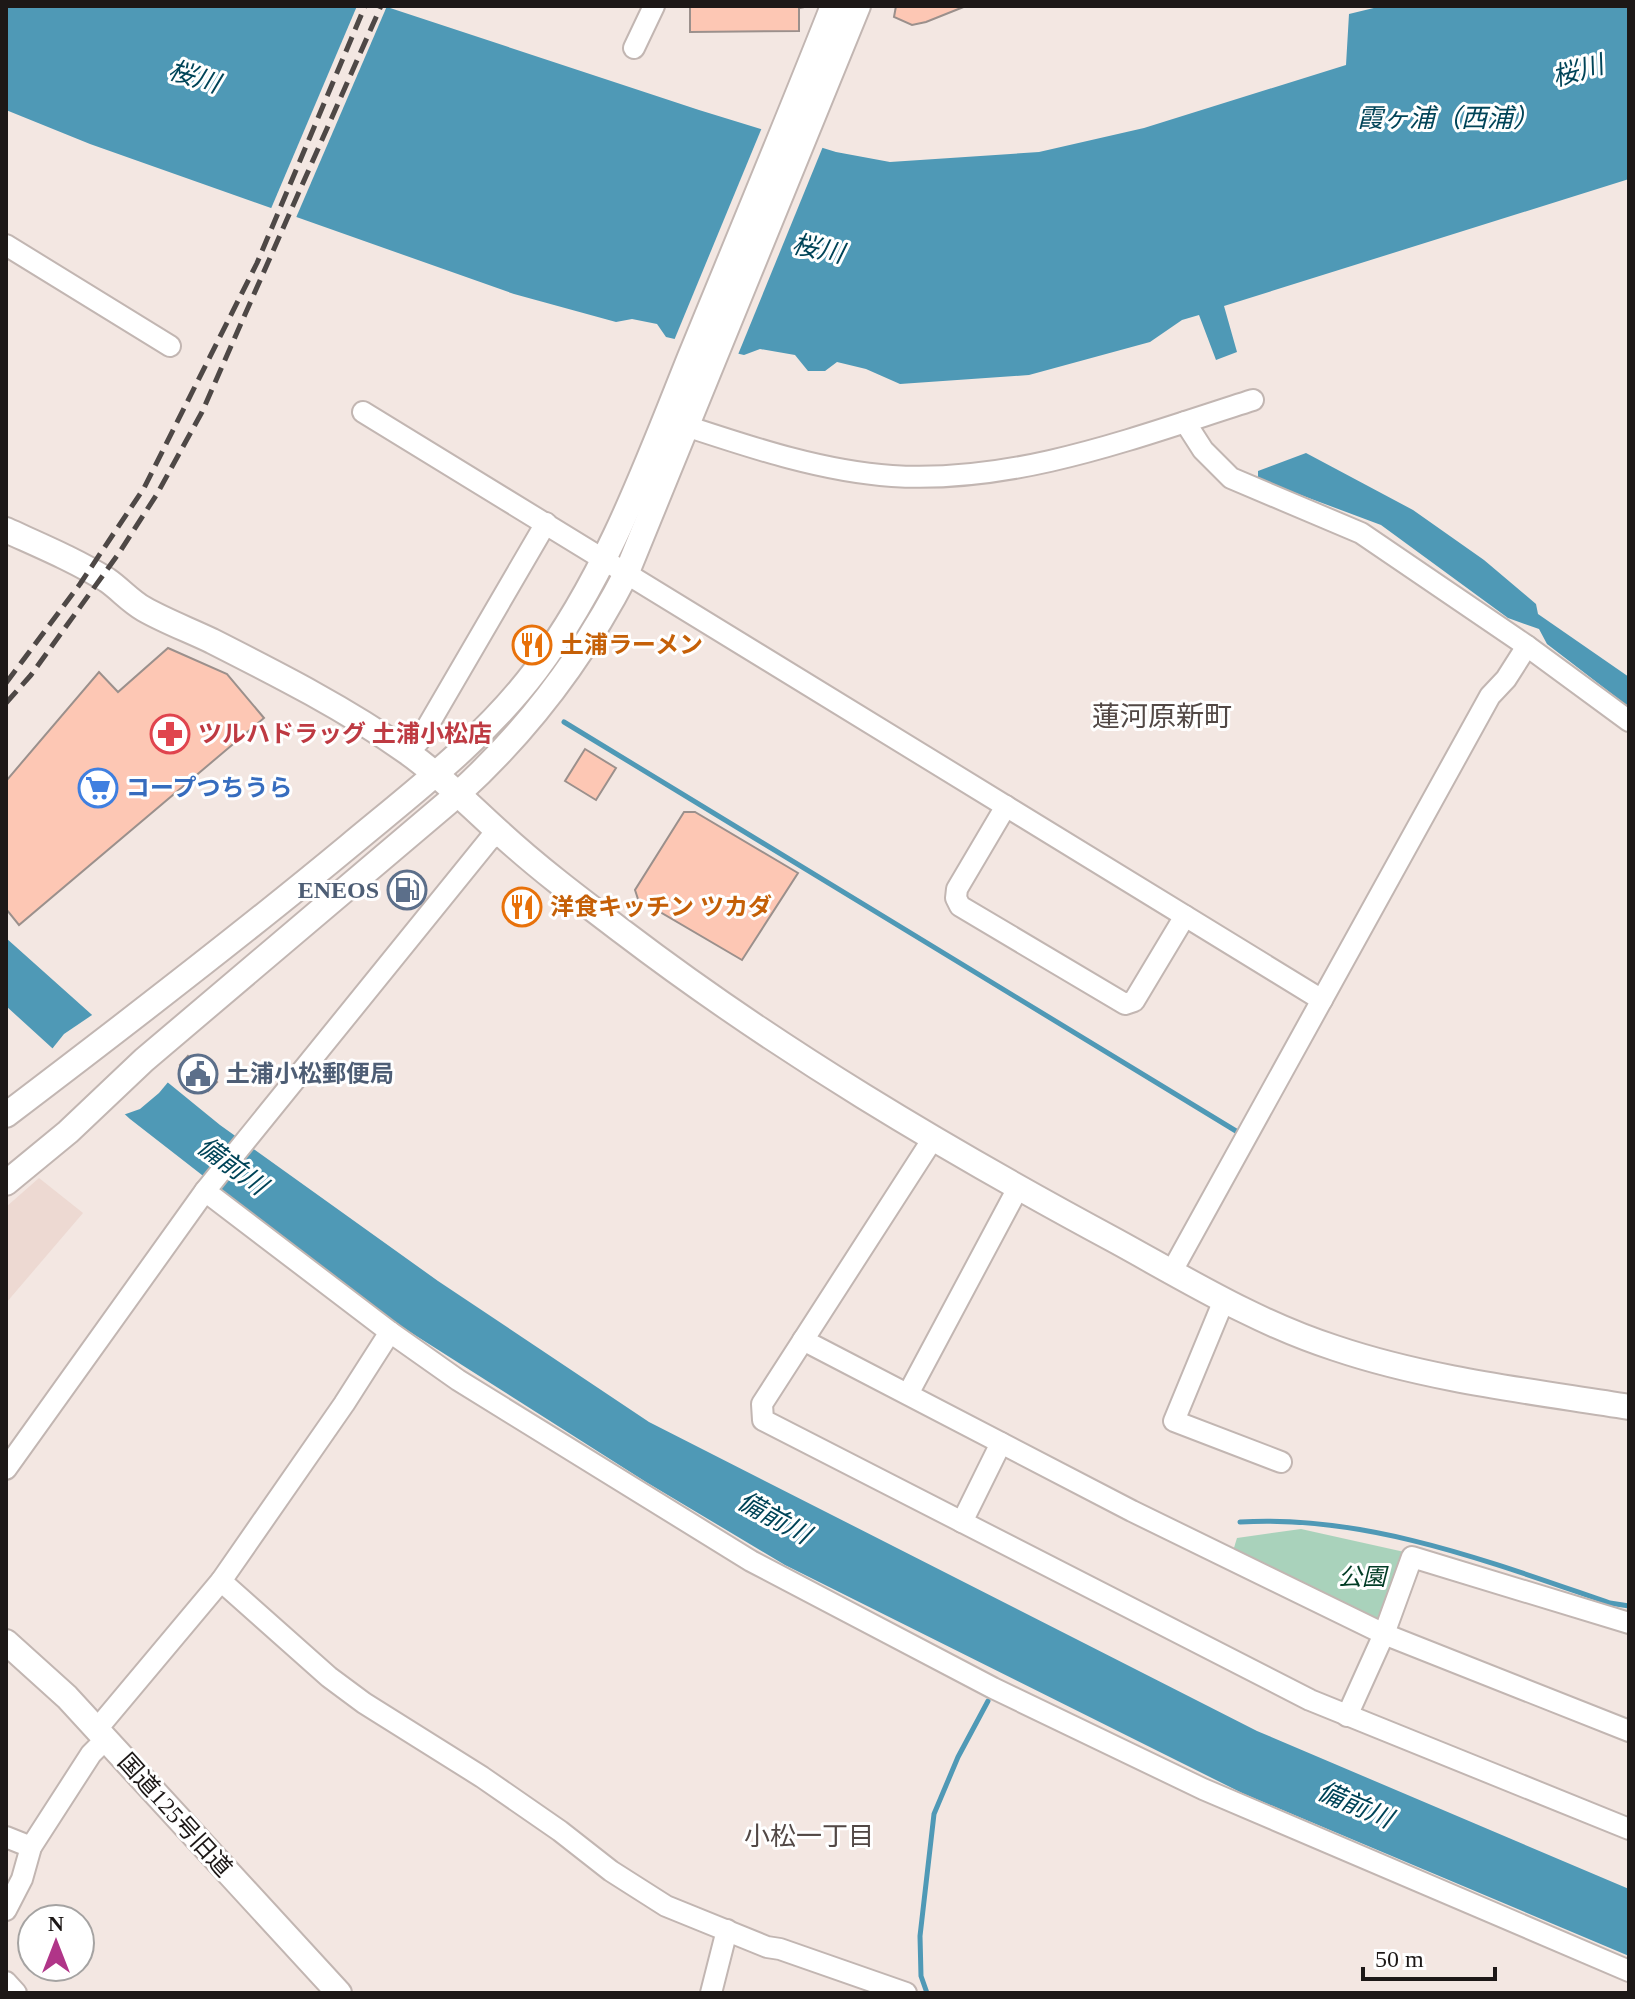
<svg xmlns="http://www.w3.org/2000/svg" width="1635" height="1999" font-family="'Times New Roman','Noto Sans JP',serif">
  <style>
    .built { fill: #edd9d2 }
    .green { fill: #a9d2bb }
    .water { fill: #4f99b6 }
    .pier { fill: #f3e7e2 }
    .lines { fill: none; stroke-linecap: round; stroke-linejoin: round }
    .stream { stroke: #4f99b6; stroke-width: 5 }
    .building { fill: #fdc7b4; stroke: #9b908c; stroke-width: 2 }
    .minor-casing { stroke: #c2b6b2; stroke-width: 24 }
    .tertiary-casing { stroke: #c2b6b2; stroke-width: 28 }
    .minor { stroke: #fff; stroke-width: 20 }
    .tertiary { stroke: #fff; stroke-width: 24 }
    .rail { stroke: #4e4846; stroke-width: 5; stroke-dasharray: 16 8; stroke-linecap: butt }
    .labels { text-anchor: middle; dominant-baseline: central; stroke-width: 6; stroke-linejoin: round; paint-order: stroke }
    .food-label { font-size: 24px; font-weight: bold; fill: #c56008; stroke: #fff; text-anchor: start }
    .health-label { font-size: 24px; font-weight: bold; fill: #be3a42; stroke: #fff; text-anchor: start }
    .shop-label { font-size: 24px; font-weight: bold; fill: #366cbe; stroke: #fff; text-anchor: start }
    .service-label { font-size: 24px; font-weight: bold; fill: #4e5e75; stroke: #fff; text-anchor: end }
    .park-label { font-size: 24px; font-style: italic; fill: #023c25; stroke: #fff }
    .street-label { font-size: 24px; fill: #1d1817; stroke: #fff }
    .water-label { font-size: 26px; font-style: italic; fill: #004458; stroke: #fff }
    .neighbourhood-label { font-size: 26px; fill: #524845; stroke: #fff }
    .quarter-label { font-size: 28px; fill: #524845; stroke: #fff }
  </style>
  <rect width="100%" height="100%" fill="#f3e7e2"/>
  <polygon class="built" points="39,1178 83,1213 6,1303 6,1207"/>
  <polygon class="green" points="1301,1529 1409,1553 1382,1617 1373,1619 1233,1551 1237,1538"/>
  <g class="water">
    <polygon points="6,6 384,6 699,110 836,152 890,162 1039,152 1144,128 1346,65 1349,14 1382,6 1629,6 1629,179 1224,306 1237,352 1216,360 1199,315 1182,320 1150,342 1029,375 900,384 866,369 837,362 825,371 808,371 795,355 760,349 744,355 666,337 657,324 632,319 616,322 514,294 90,144 6,110"/>
    <polygon points="1306,453 1413,510 1484,560 1536,604 1538,614 1629,677 1629,707 1547,644 1539,629 1508,618 1381,525 1258,479 1258,471"/>
    <polygon points="6,938 166,1081 220,1125 438,1281 649,1422 1257,1731 1629,1889 1629,1956 1242,1793 785,1565 646,1482 377,1311 130,1119 6,1006"/>
  </g>
  <g class="pier">
    <polygon points="357,6 387,6 295,220 270,211"/>
    <polygon points="763,125 824,144 737,357 673,343"/>
    <polygon points="95,1013 169,1081 159,1093 140,1109 123,1115 52,1049 64,1034"/>
  </g>
  <g class="lines">
    <g class="stream">
      <polyline points="564,722 1236,1131"/>
      <path d="M1240 1522C1366 1514 1493 1563 1610 1603L1629 1606"/>
      <polyline points="927,1993 921,1976 920,1936 934,1814 958,1757 988,1701"/>
    </g>
  </g>
  <g class="building">
    <polygon points="690,6 805,6 805,7 799,8 799,31 690,32"/>
    <polygon points="896,6 966,6 926,22 912,25 894,17"/>
    <polygon points="168,648 227,674 264,718 19,925 6,909 6,781 99,672 118,692"/>
    <polygon points="585,749 616,768 596,800 565,781"/>
    <polygon points="684,812 695,812 798,873 742,960 638,899 635,890"/>
    <polygon points="188,1056 217,1082 208,1091 180,1065"/>
  </g>
  <g class="lines">
    <g class="minor-casing">
      <g id="minor">
        <polyline points="634,48 654,6"/>
        <polyline points="6,245 170,346"/>
        <path d="M363 412C684 606 1003 803 1322 1000"/>
        <path d="M674 422C744 445 818 471 892 476 1016 484 1136 437 1253 400"/>
        <polyline points="1185,422 1203,450 1231,478 1361,533 1527,646 1629,721"/>
        <polyline points="408,753 419,741 546,523"/>
        <polyline points="1006,806 957,889 956,898 960,906 1125,1004 1134,1001 1185,916"/>
        <polyline points="934,1137 762,1404 763,1420 1310,1700 1629,1829"/>
        <polyline points="205,1191 390,1332 458,1380 751,1561 993,1688 1203,1789 1629,1971"/>
        <polyline points="1172,1271 1490,696 1506,679 1527,646"/>
        <polyline points="1224,1300 1174,1421 1281,1462"/>
        <polyline points="803,1340 1132,1511 1384,1634 1629,1731"/>
        <polyline points="908,1394 1018,1188"/>
        <polyline points="6,1469 205,1191 489,840 499,833"/>
        <polyline points="962,1522 1001,1443"/>
        <polyline points="221,1581 329,1677 364,1703 482,1777 560,1831 611,1871 666,1906 767,1947 780,1949 906,1993"/>
        <polyline points="1347,1716 1384,1634 1412,1557 1629,1623"/>
        <polyline points="97,1729 221,1581 344,1404 390,1332"/>
        <polyline points="6,1837 31,1847"/>
        <polyline points="6,1910 22,1879 31,1847 91,1754 106,1739"/>
        <polyline points="6,1982 16,1993"/>
        <polyline points="711,1993 727,1930"/>
      </g>
    </g>
    <g class="tertiary-casing">
      <g id="tertiary">
        <path d="M6 530C41 546 75 560 107 580 120 589 130 601 144 609 165 621 189 630 212 641 279 675 346 709 407 752 441 776 469 805 499 832 538 868 582 901 623 932 778 1050 945 1149 1116 1241 1187 1280 1257 1323 1335 1348 1430 1380 1530 1391 1629 1407"/>
        <path d="M6 1115C122 1027 237 939 349 846 415 791 484 739 536 670 606 577 647 464 690 357 738 240 787 123 833 6"/>
        <path d="M6 1183 68 1132 144 1060 459 793C529 729 584 656 627 572L858 6"/>
        <polyline points="6,1642 67,1697 339,1993"/>
      </g>
    </g>
    <use href="#minor" class="minor"/>
    <use href="#tertiary" class="tertiary"/>
    <g class="rail">
      <polyline points="6,683 80,584 144,488 257,263 365,6"/>
      <polyline points="6,703 31,675 119,553 157,494 202,412 381,6"/>
    </g>
  </g>
  <defs>
    <g id="restaurant-ring" transform="scale(2)"><circle r="9.5" fill="#fff" stroke="#e8710a" stroke-width="1.5"/><path d="M-5-6h1v4h1v-4h1v4h1v-4h1v5L-1.5 .5V6h-2V.5L-5-1ZM5-6V6H3V1.5H1.5Q1.5-4 5-6Z" fill="#e8710a"/></g>
    <g id="pharmacy-ring" transform="scale(2)"><circle r="9.5" fill="#fff" stroke="#e0444e" stroke-width="1.5"/><path d="M-2-6h4v4h4v4h-4v4h-4v-4h-4v-4h4Z" fill="#e0444e"/></g>
    <g id="supermarket-ring" transform="scale(2)"><circle r="9.5" fill="#fff" stroke="#3f7fe0" stroke-width="1.5"/><path d="M-6-5.5h2.5l.6 2H6L4.5 2H-2.5L-4.4-4H-6ZM-1.5 3.2a1.3 1.3 0 1 0 .1 0ZM3 3.2a1.3 1.3 0 1 0 .1 0Z" fill="#3f7fe0"/></g>
    <g id="fuel-ring" transform="scale(2)"><circle r="9.5" fill="#fff" stroke="#5c6f8a" stroke-width="1.5"/><path d="M-5.5-6h7V0h2V4h1.3V-2.5L3-4.5l.8-.8L6-3V5H2.5V1h-1V6h-7ZM-4.2-4.7v3.2H.2V-4.7Z" fill="#5c6f8a"/></g>
    <g id="civic-ring" transform="scale(2)"><circle r="9.5" fill="#fff" stroke="#5c6f8a" stroke-width="1.5"/><path d="M-.6-6.5H3V-4.5H.6V-3L4-1V1h2V6H-6V1h2V-1L-.6-3ZM-1.2 2.5V6h2.4V2.5Z" fill="#5c6f8a"/></g>
  </defs>
  <g fill-rule="evenodd">
    <use href="#restaurant-ring" x="532" y="645"/>
    <use href="#pharmacy-ring" x="170" y="734"/>
    <use href="#supermarket-ring" x="98" y="788"/>
    <use href="#fuel-ring" x="407" y="890"/>
    <use href="#restaurant-ring" x="522" y="907"/>
    <use href="#civic-ring" x="198" y="1074"/>
  </g>
  <g class="labels">
    <g class="food-label">
      <text x="560" y="645">土浦ラーメン</text>
      <text x="550" y="907">洋食キッチン ツカダ</text>
    </g>
    <g class="health-label">
      <text x="198" y="734">ツルハドラッグ 土浦小松店</text>
    </g>
    <g class="shop-label">
      <text x="126" y="788">コープつちうら</text>
    </g>
    <g class="service-label">
      <text x="379" y="890">ENEOS</text>
      <text x="226" y="1074" text-anchor="start">土浦小松郵便局</text>
    </g>
    <g class="park-label">
      <text x="1362" y="1577">公園</text>
    </g>
    <g class="street-label">
      <text transform="translate(175 1815) rotate(48)">国道125号旧道</text>
    </g>
    <g class="water-label">
      <text transform="translate(1578 71) rotate(-16)">桜川</text>
      <text transform="translate(194 77) rotate(17)">桜川</text>
      <text x="1448" y="118">霞ヶ浦（西浦）</text>
      <text transform="translate(818 249) rotate(12)">桜川</text>
      <text transform="translate(232 1166) rotate(36)">備前川</text>
      <text transform="translate(774 1518) rotate(29)">備前川</text>
      <text transform="translate(1355 1805) rotate(23)">備前川</text>
    </g>
    <g class="neighbourhood-label">
      <text x="809" y="1836">小松一丁目</text>
    </g>
    <g class="quarter-label">
      <text x="1162" y="716">蓮河原新町</text>
    </g>
  </g>
  <rect width="1635" height="1999" fill="none" stroke="#1d1817" stroke-width="16"/>
  <g transform="translate(56 1943)"><circle r="38" fill="#ffffff" stroke="#a5a3a2" stroke-width="2"/>
  <path d="M0-6L14 30L0 20L-14 30Z" fill="#b03588"/>
  <text y="-12" font-size="22" font-weight="bold" text-anchor="middle" fill="#1d1817">N</text>
  </g>
  <path d="M1363 1967v12h132v-12" fill="none" stroke="#1d1817" stroke-width="4"/>
  <text x="1375" y="1967" font-size="24" fill="#1d1817" stroke="#ffffff" stroke-width="6" paint-order="stroke">50 m</text>
</svg>
